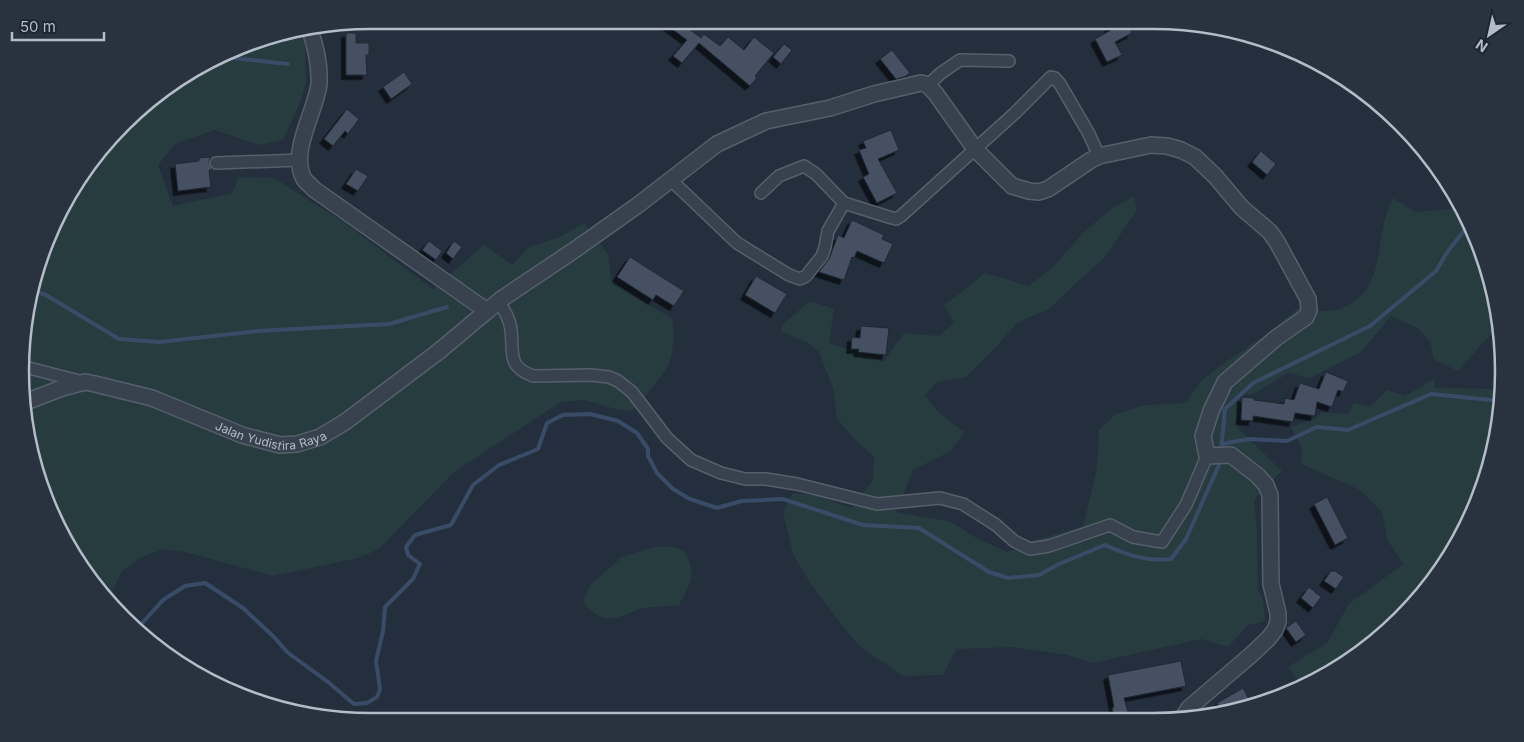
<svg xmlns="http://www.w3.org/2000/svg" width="1524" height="742" font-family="Inter,sans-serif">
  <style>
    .green { fill: #263c3f }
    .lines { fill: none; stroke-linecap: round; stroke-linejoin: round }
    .stream { stroke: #394c67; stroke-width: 4 }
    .building { fill: #455162; stroke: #1f2835; filter: url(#shadow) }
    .minor-casing { stroke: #565f6c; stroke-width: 14 }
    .tertiary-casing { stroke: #565f6c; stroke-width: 18 }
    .minor { stroke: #38414e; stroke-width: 11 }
    .tertiary { stroke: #38414e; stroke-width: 15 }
    .labels { text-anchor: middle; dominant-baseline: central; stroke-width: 4.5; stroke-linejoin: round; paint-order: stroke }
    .street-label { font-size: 12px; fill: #b4bcc9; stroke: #1d2633 }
    .rim { fill: none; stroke: #b4bcc9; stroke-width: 2.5 }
  </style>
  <defs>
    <filter id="shadow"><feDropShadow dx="-4.5" dy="4.5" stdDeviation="0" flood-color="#0009"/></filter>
  </defs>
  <rect width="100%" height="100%" fill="#242f3e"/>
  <g class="green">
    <path d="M302 31 305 38 306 81 301 101 283 140 259 145 215 130 175 144 158 165 173 206 233 193 238 177 274 178 342 221 433 289 484 245 512 265 529 247 560 237 584 223 608 254 612 284 672 318C674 331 674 348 670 361 666 374 641 400 632 411L619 410 584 400 561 402 454 472 379 549 358 558 273 576 185 552 164 549 142 557 122 571 108 599 56 526 23 417 27 302 47 236 79 176 157 93 258 39Z"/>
    <path d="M1134 196 1137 210 1105 257 1074 285 1049 309 1018 322 992 351 966 377 937 382 925 395 936 410 964 432 951 451 913 470 896 512 951 522 978 539 1007 552 1035 540 1083 527 1097 468 1099 430 1116 414 1145 405 1186 403 1201 381 1223 364 1267 334 1297 309C1311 310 1326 313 1339 309 1380 295 1376 258 1384 223 1386 214 1390 206 1393 198L1415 212 1451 209 1459 203 1477 237 1497 303 1499 325 1458 371 1434 360 1430 342 1418 328 1391 316 1361 352 1310 378 1288 373 1255 393 1243 395 1240 398 1235 425 1282 471 1254 500 1257 530 1258 590 1263 599 1265 621 1248 625 1228 647 1201 639 1093 663 1067 655 1012 647 956 649 943 675 903 676 859 646 836 618 809 581 793 554 783 512 793 493 814 495 851 508 873 480 874 457 853 438 837 418 833 388 819 352 807 342 782 332V325L810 301 834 309 829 343 883 362 904 333 939 336 954 323 944 306 985 273 1029 286 1052 268 1083 233 1111 209Z"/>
    <polygon points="1434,379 1435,388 1502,389 1497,440 1477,506 1431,585 1366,650 1306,684 1299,681 1288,667 1327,643 1349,604 1403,564 1387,539 1382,512 1360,490 1301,464 1302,448 1291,427 1315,419 1322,412 1348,414 1354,403 1370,407 1387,390 1405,396"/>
    <path d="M653 547C661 547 673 546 680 549 689 552 693 572 691 580 688 588 683 597 679 605 667 607 655 606 643 608 637 609 633 612 628 614 607 622 597 619 583 602L590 585 622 557Z"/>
  </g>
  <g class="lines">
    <g class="stream">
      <polyline points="223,57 288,64"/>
      <polyline points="31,290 46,295 119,339 159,342 258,331 389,324 447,307"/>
      <polyline points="1222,444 1249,439 1287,441 1317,427 1348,430 1431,394 1501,401"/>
      <polyline points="1221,451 1225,409 1253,383 1370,326 1436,271 1448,251 1470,223"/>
      <path d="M136 630 163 600 185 586 205 583 243 608 275 638 287 652 328 682 354 704 367 703 377 697 380 689 376 661 383 631 385 607 413 579 420 564 408 555 406 547 415 535 451 525 473 485 499 465 538 449 547 423 563 415 590 414 618 421 637 433 648 449V456L657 473 673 489 690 499 717 508 742 501 783 499 863 525 919 528 989 572 1008 578 1039 575 1059 564 1105 545C1127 555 1147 562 1171 559L1186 539 1219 465 1220 458"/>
    </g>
  </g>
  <g class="building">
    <polygon points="660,20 677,20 701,38 704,34 720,46 728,37 744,50 754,37 774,53 755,76 757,78 750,86 699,43 682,63 673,56 687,40"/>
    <polygon points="1120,20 1125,20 1132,33 1115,42 1122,55 1107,62 1095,39 1111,30 1109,27"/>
    <polygon points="346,33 356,33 356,43 369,43 369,55 366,55 367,75 346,75"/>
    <polygon points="784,44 792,50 781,64 773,57"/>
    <polygon points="892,50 910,73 904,77 896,79 880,59"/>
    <polygon points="404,72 412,84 391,99 383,87"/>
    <polygon points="347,109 359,119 348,134 345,131 333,146 324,139"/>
    <polygon points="891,130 899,150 878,159 897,193 877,203 863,177 869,174 859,150 866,148 863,141"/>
    <polygon points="1261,151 1276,164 1267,175 1252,162"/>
    <polygon points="210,157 209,163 212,170 209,170 211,187 178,191 175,164 199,161 199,158"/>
    <polygon points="356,169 368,176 358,191 346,184"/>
    <polygon points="852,220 884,235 882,239 893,244 884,263 857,251 854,258 852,257 844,280 819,272 829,259 838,235 844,238"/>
    <polygon points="429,241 442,251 436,260 422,250"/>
    <polygon points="454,241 462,247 453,259 446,253"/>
    <polygon points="630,257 684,291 674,306 656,295 653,300 617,277"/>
    <polygon points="756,276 787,294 775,313 745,295"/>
    <polygon points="861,326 889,328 886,355 858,352 859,349 851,349 852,337 860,338"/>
    <polygon points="1326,372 1348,381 1343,392 1338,390 1332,407 1317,402 1315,416 1295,413 1293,422 1253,416 1253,421 1241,420 1242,397 1254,398 1254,400 1284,404 1285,398 1294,400 1300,383 1319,389"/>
    <polygon points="1327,497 1348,538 1335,545 1314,504"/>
    <polygon points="1331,571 1335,571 1344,577 1336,589 1324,581"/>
    <polygon points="1309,587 1321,597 1313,608 1301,598"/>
    <polygon points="1296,621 1306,635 1296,642 1286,628"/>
    <polygon points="1181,661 1186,686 1124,698 1130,719 1115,719 1112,708 1114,707 1108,675"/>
    <polygon points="1243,688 1250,701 1234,710 1223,713 1217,703"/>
  </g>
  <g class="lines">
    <g class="minor-casing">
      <g id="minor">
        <polyline points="928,85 941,73 960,60 1009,61"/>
        <polyline points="216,163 300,160"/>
        <polyline points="671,180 737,243 789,275 800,279 806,276 822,256 825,247 828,231 844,203 892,218 896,219 901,216 1015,113 1051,77 1055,78 1060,84 1089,134 1099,156"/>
        <polyline points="761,193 779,176 804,166 816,174 844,203"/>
        <path d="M498 301C504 310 510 319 511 330 514 352 506 366 533 376L591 375 609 377 618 381 632 392 667 438 691 460 721 473 745 479H766L797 484 877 504 940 498 963 504 996 525 1014 541 1030 549 1049 546 1110 525 1133 537 1162 542 1186 505 1207 456"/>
        <polyline points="25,367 83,382"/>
      </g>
    </g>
    <g class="tertiary-casing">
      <g id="tertiary">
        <path d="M310 30C316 48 320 64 319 84 316 111 289 152 304 179 307 183 311 186 315 190L487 311 500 300 573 251 638 205 717 144 766 121 830 108 874 94 921 83 928 85 936 94 975 149 1012 186 1029 191 1039 192 1048 189 1091 160 1099 156 1151 145 1167 146 1181 150 1195 157 1215 176 1242 208 1270 232 1277 242 1308 299 1309 310 1306 317 1276 338 1225 382 1211 411 1203 436 1207 456 1231 455 1258 476 1266 485 1270 495 1271 584 1278 613V622L1275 630 1268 639 1251 655 1189 708 1182 719"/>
        <path id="s1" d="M23 403 62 388 85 382 95 384 152 398 242 435 280 445 297 444 320 437 345 422 438 352 487 311"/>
      </g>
    </g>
    <use href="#minor" class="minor"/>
    <use href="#tertiary" class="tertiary"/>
  </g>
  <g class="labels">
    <g class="street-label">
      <text stroke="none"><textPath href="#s1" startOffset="261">Jalan Yudistira Raya</textPath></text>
    </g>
  </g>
  <path d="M0 0H1524V742H0ZM371 29H1153A342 342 0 0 1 1495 371V371A342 342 0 0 1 1153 713H371A342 342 0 0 1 29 371V371A342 342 0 0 1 371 29Z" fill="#29323f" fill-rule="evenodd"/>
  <path class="rim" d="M371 29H1153A342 342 0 0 1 1495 371V371A342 342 0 0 1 1153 713H371A342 342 0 0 1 29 371V371A342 342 0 0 1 371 29Z"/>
  <g transform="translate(1489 35) rotate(214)" stroke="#1d2633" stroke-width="4" paint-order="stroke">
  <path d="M0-4L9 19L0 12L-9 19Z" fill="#b4bcc9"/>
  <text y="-8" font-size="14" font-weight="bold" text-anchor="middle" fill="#b4bcc9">N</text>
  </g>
  <path d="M12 32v8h92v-8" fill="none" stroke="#b4bcc9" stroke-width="2.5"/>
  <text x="20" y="32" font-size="15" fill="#b4bcc9" stroke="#1d2633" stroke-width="4" paint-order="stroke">50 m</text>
</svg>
